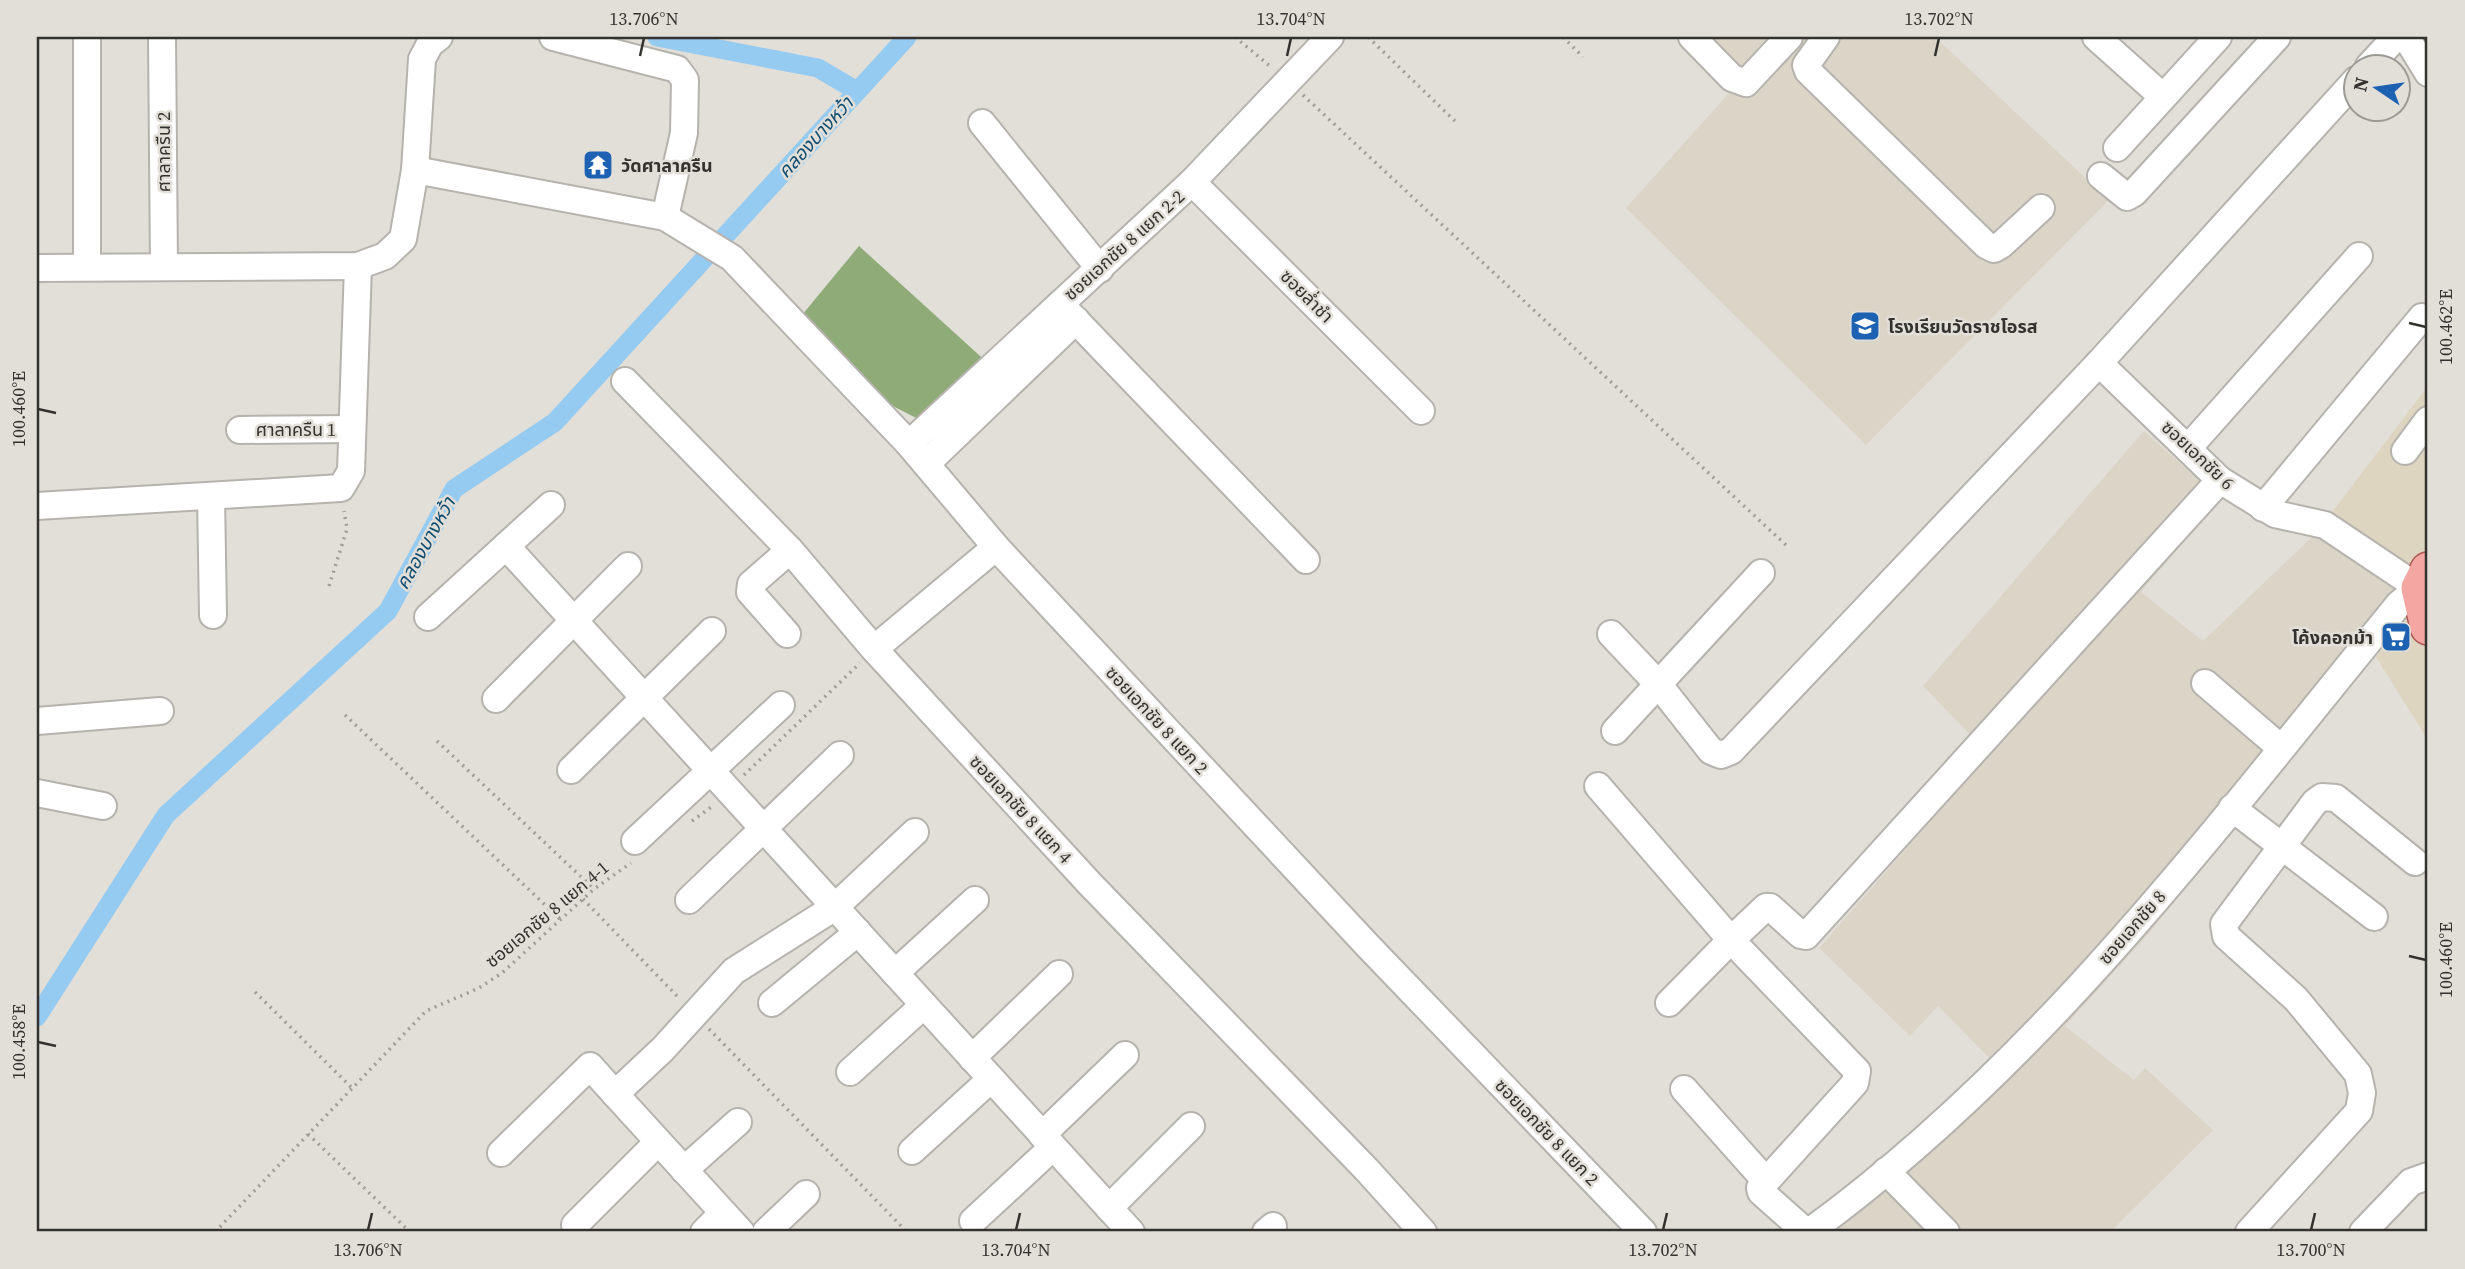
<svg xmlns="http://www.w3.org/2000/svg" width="2465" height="1269" font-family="'Source Serif 4','Noto Sans Thai',serif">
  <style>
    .commercial { fill: #ded5c0 }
    .built { fill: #dbd5c8 }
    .forest { fill: #8eab78 }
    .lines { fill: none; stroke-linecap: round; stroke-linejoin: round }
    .canal { stroke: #95caf1; stroke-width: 19 }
    .minor-casing { stroke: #b6b3ae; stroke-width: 30 }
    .major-casing { stroke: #ac5752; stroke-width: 38 }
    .path { stroke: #9f9d98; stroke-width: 3.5; stroke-dasharray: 2 5; stroke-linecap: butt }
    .minor { stroke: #fff; stroke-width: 26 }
    .major { stroke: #f4a6a3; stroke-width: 35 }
    .rail { stroke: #5d5c58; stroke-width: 5; stroke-dasharray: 9 9; stroke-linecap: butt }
    .ticks { fill: none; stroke: #33322f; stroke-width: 2.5 }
    .labels { text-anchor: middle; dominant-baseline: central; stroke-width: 5; stroke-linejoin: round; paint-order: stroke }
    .street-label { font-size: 18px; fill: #33322f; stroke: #e2dfd9 }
    .poi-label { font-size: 18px; font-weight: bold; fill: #33322f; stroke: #e2dfd9; text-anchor: start }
    .water-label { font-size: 19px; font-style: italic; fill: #0e4d72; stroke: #e2dfd9 }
    .neatline { fill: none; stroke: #33322f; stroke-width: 2.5 }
    .ticks-label { font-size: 18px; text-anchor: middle; fill: #33322f }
  </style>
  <rect width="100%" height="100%" fill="#e2dfd9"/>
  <polygon class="commercial" points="2428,386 2428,740 2376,657 2408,616 2317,532"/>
  <g class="built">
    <polygon points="1690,37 1935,37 2109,200 1866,445 1626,208 1739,82"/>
    <polygon points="2144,431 2220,499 2141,592 2203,641 2317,532 2396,589 2408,616 2143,940 2065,1026 2134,1080 2145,1068 2213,1130 2110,1232 1827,1232 1962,1114 2009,1078 1938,1006 1910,1036 1819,948 1989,754 1923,686"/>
  </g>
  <polygon class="forest" points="859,246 990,365 922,421 889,404 802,315"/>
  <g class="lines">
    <g class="canal">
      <polyline points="657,37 818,68 857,91"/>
      <polyline points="37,1017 166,815 388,611 454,489 555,422 907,37"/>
    </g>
    <g class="minor-casing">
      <g id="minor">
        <polyline points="162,37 164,267"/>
        <polyline points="553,37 677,69 685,80 684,133 665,217"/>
        <polyline points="1692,37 1732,78 1746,83 1789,37"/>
        <polyline points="1826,37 1806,65 1808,71 1986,245 1994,249 2001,245 2041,208"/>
        <polyline points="2096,37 2163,97"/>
        <polyline points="2406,37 2428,73"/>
        <polyline points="2369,66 2396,37"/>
        <polyline points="982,123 1100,269"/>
        <polyline points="2117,148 2218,37"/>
        <polyline points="415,170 665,217 732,258 909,444 996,547 1368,946 1643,1232"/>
        <polyline points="2101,176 2127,197 2134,193 2277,37"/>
        <polyline points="1192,182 1421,411"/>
        <polyline points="87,267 87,37"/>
        <polyline points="37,268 358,266 385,256 403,239 415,170 422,59 430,44 439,37"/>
        <polyline points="1060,304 1306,560"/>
        <polyline points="625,381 790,550 874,649 1090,884 1367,1170 1423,1232"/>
        <polyline points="240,430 352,429"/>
        <polyline points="909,444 1192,182 1330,37"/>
        <polyline points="2189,447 2359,256"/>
        <polyline points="2405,451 2428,420"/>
        <polyline points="926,464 1076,320"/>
        <polyline points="211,496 213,615"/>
        <polyline points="37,506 341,488 351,471 358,266"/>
        <polyline points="2263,508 2422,317"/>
        <polyline points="506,546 1131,1232"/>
        <polyline points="428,617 551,505"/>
        <polyline points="787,634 750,592 751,584 790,550"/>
        <polyline points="1611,634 1659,685 1711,751 1721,755 1731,751 2099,363 2356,80"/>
        <polyline points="874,649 996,547"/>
        <polyline points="2205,683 2281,748"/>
        <polyline points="496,699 628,566"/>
        <polyline points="37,721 160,711"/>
        <polyline points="1615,731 1761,573"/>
        <polyline points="571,770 712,631"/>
        <polyline points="1598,786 1731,940 1766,907 1770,907 1801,935 1806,936 2220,480"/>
        <polyline points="37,793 103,806"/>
        <polyline points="2232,808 2374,917"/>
        <polyline points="635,841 781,705"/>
        <polyline points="689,900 840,755"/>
        <polyline points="895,973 975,900"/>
        <polyline points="772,1003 858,932"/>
        <polyline points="1669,1003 1731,940 1857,1071 1855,1083 1760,1188 1761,1192 1806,1232"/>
        <polyline points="972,1058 1059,974"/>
        <polyline points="850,1072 924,1005"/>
        <polyline points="1684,1089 1765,1180"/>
        <polyline points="1042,1135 1125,1055"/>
        <polyline points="912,1151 991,1079"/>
        <polyline points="501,1153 590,1066 615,1094"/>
        <polyline points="684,1170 738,1122"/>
        <polyline points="1886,1171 1946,1232"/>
        <polyline points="1109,1208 1191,1126"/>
        <polyline points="973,1221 1053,1147"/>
        <polyline points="575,1225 658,1142"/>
        <polyline points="704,1232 723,1213"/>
        <polyline points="741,1232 615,1094 663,1049 734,971 835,907 915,832"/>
        <polyline points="766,1232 806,1194"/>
        <polyline points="1266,1232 1273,1226"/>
        <path d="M1809 1232C2043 1062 2217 826 2399 604L2419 588 2325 525 2275 514 2220 480 2099 363"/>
        <polyline points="2249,1232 2359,1111 2362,1093 2358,1074 2296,999 2226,936 2224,924 2315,802 2322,797 2336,798 2415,862"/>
        <polyline points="2363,1232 2411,1182 2428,1176"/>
      </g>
    </g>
    <g class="major-casing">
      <polyline id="major" points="2428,570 2419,588 2428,627"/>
    </g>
    <g class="path">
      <polyline points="1235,37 1271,67"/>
      <polyline points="1368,37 1458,124"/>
      <polyline points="1563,37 1583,57"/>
      <polyline points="1303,95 1788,547"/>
      <polyline points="329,586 347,529 344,511"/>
      <polyline points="345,715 561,920"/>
      <polyline points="437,741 594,889"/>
      <polyline points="744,775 860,663"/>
      <polyline points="692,821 714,805"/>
      <polyline points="583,899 679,998"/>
      <polyline points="255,992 351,1087"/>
      <polyline points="709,1029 907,1232"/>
      <polyline points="308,1134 410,1232"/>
      <polyline points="215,1232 426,1011 479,988 502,973 594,889 631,863"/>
    </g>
    <use href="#minor" class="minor"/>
    <use href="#major" class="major"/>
    <polyline class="rail" points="2425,37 2428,41"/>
  </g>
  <path class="ticks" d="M640 56 644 38M1287 56 1291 38M1935 56 1939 38M2409 323 2426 327M38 409 56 413M2409 956 2426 960M38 1042 56 1046M368 1230 372 1213M1016 1230 1020 1213M1663 1230 1667 1213M2311 1230 2315 1213"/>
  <defs>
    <g id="temple-square" transform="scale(1.575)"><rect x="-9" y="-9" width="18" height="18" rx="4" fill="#1d61b2" stroke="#e2dfd9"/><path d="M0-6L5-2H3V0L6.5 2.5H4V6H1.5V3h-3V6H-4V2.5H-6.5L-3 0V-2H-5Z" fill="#fff"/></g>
    <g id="school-square" transform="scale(1.575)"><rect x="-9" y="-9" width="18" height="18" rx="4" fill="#1d61b2" stroke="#e2dfd9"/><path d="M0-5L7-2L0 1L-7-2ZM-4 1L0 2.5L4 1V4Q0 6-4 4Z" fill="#fff"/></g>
    <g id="supermarket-square" transform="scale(1.575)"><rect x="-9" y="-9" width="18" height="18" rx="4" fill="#1d61b2" stroke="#e2dfd9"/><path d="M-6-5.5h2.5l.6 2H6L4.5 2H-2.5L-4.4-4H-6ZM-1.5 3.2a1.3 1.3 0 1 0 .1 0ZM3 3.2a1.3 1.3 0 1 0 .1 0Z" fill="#fff"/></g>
  </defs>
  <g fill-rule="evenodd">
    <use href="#temple-square" x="598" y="165"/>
    <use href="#school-square" x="1865" y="326"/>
    <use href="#supermarket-square" x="2396" y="637"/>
  </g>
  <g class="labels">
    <g class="street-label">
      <text transform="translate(163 152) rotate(-90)">ศาลาครืน 2</text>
      <text transform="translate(1124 245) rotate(-42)">ซอยเอกชัย 8 แยก 2-2</text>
      <text transform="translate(1307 296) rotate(45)">ซอยล่ำชำ</text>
      <text x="296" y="429">ศาลาครืน 1</text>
      <text transform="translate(2198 455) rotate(43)">ซอยเอกชัย 6</text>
      <text transform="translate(1157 720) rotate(47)">ซอยเอกชัย 8 แยก 2</text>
      <text transform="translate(1021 809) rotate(47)">ซอยเอกชัย 8 แยก 4</text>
      <text transform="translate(547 914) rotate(-40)">ซอยเอกชัย 8 แยก 4-1</text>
      <text transform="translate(2132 927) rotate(-49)">ซอยเอกชัย 8</text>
      <text transform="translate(1547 1132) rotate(46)">ซอยเอกชัย 8 แยก 2</text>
    </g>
    <g class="poi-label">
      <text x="621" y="165">วัดศาลาครืน</text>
      <text x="1888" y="326">โรงเรียนวัดราชโอรส</text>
      <text x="2373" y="637" text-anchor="end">โค้งคอกม้า</text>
    </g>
    <g class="water-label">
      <text transform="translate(815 137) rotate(-48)">คลองบางหว้า</text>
      <text transform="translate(425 543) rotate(-61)">คลองบางหว้า</text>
    </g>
  </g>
  <rect width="2465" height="1269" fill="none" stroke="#e2dfd9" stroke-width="77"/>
  <g transform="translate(2377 88) rotate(283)"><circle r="33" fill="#e2dfd9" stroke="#9c9a95" stroke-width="2"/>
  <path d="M0-5L12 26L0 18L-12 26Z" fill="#1d61b2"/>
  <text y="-10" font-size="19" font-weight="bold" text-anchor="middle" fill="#33322f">N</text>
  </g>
  <rect x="38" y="38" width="2388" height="1192" class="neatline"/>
  <g class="ticks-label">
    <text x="644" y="25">13.706°N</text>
    <text x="1291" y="25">13.704°N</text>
    <text x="1939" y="25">13.702°N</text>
    <text transform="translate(2446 327) rotate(-90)" y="6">100.462°E</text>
    <text transform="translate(19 409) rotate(-90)" y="6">100.460°E</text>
    <text transform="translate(2446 960) rotate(-90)" y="6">100.460°E</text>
    <text transform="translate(19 1042) rotate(-90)" y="6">100.458°E</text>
    <text x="368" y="1256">13.706°N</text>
    <text x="1016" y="1256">13.704°N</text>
    <text x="1663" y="1256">13.702°N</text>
    <text x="2311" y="1256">13.700°N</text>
  </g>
</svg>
